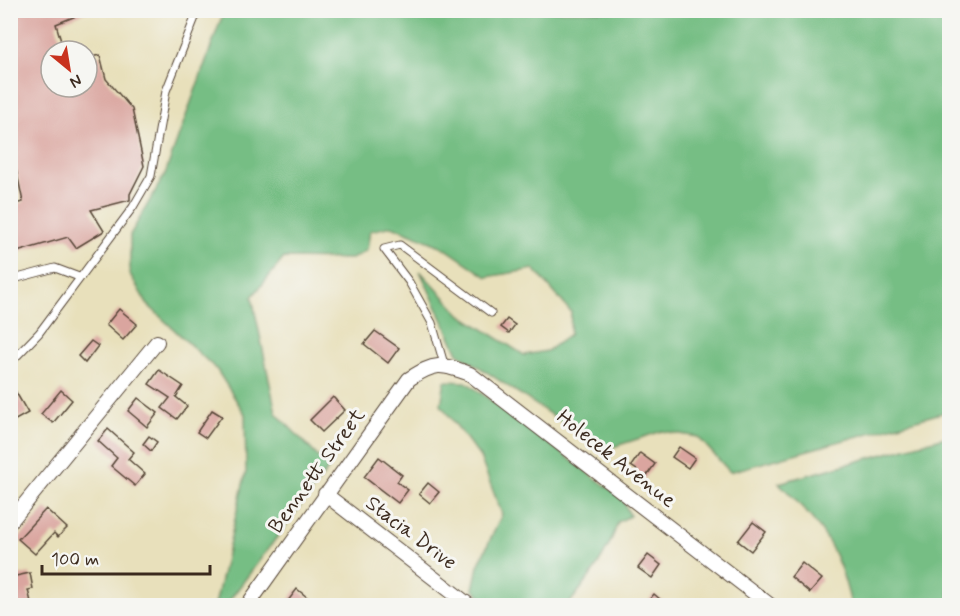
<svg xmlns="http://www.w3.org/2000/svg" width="960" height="616" font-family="Mynerve,sans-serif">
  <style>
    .forest { fill: #76be84; stroke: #587451; stroke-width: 1.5 }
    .building { fill: #daa59f }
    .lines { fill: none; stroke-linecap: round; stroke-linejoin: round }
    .service-casing { stroke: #554536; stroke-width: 9 }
    .minor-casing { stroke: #554536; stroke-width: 16 }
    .service { stroke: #fff; stroke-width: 7 }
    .minor { stroke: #fff; stroke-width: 14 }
    .labels { text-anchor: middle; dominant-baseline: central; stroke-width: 6; stroke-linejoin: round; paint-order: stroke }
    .street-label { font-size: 21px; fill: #3b2a1e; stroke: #f6f6f2 }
  </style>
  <rect width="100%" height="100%" fill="#f6f6f2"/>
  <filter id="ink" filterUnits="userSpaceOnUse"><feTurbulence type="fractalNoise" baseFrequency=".0167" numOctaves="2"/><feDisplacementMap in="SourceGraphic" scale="12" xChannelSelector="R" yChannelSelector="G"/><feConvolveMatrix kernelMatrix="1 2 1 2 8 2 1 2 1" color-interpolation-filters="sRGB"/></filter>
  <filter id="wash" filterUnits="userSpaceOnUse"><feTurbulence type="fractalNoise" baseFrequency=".008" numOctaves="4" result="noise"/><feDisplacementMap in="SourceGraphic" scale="24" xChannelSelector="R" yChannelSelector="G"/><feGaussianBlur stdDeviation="1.35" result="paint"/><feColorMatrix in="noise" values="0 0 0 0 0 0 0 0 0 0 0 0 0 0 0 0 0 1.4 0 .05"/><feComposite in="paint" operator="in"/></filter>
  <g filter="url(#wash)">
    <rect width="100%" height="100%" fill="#e8e0bb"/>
    <g class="forest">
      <polygon points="224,11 949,11 949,411 730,472 698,437 662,431 604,450 458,353 420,271 461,315 524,355 547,351 570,334 571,312 534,269 487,277 443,247 392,226 370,231 367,250 352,259 284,258 252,297 276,413 329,468 226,605 215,605 246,472 245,414 217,370 147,304 130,274 130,235 165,174"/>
      <path d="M445 381 466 382 622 498 630 516 618 522C608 554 589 579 568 605H491L473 589 478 566 502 514 480 457 441 405Z"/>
      <path d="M949 436V605H851C838 546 821 525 779 483Z"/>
    </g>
    <g id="blocks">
      <g class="building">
        <polygon points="10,10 91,10 56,24 63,48 51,51 51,87 87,87 87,58 100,55 106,79 132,109 144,166 130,194 130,200 91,210 104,231 76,248 68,237 10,254 10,205 23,202 10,140"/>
        <polygon points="119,309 137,324 123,340 106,325"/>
        <polygon points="507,319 515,325 509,333 501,327"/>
        <polygon points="375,331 399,348 388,363 364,344"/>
        <polygon points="91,341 98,346 85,363 78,356"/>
        <polygon points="159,370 183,386 176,397 187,406 177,419 162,408 170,398 149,384"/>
        <polygon points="10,382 28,413 10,423"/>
        <polygon points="61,390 72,400 53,423 41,414"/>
        <polygon points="333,397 345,410 322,432 310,420"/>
        <polygon points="138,398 158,413 147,427 128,411"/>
        <polygon points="212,410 222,416 206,438 197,432"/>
        <polygon points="108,429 134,452 128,459 145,474 135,486 111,466 117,458 98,441"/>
        <polygon points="149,436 157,442 151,451 143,444"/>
        <polygon points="679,447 695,458 688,468 672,457"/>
        <polygon points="640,453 655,464 643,481 634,475 637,470 631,466"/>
        <polygon points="379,457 402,475 397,482 408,490 398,503 364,477"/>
        <polygon points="428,483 439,492 430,503 419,494"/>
        <polygon points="46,509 67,528 58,537 54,533 35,554 18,539"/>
        <polygon points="753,522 766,532 751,551 738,541"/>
        <polygon points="648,555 661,565 652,578 638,568"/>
        <polygon points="802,563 822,579 810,593 791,577"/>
        <polygon points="30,573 33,589 28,590 32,606 16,606 11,577"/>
        <polygon points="297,589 318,606 284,606"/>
        <polygon points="654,594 668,606 644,606"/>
      </g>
    </g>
  </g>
  <g filter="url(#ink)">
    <use href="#blocks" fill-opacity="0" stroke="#554536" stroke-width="1.5"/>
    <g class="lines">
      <g class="service-casing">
        <g id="service">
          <polyline points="10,280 55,268 79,277"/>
          <polyline points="10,363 39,333 133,207 151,176 166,91 198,10"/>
          <polyline points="444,364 432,323 409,282 384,249 400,245 491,313"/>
        </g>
      </g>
      <g class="minor-casing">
        <g id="minor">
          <polyline points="325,494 470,606"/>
          <polyline points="10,522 157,342"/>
          <path d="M247 606 409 379C435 362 441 363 470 374L771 606"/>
        </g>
      </g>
      <use href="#service" class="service"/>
      <use href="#minor" class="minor"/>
    </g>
  </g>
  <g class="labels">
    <g class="street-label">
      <text transform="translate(616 459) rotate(38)">Holecek Avenue</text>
      <text transform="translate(317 471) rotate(-54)">Bennett Street</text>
      <text transform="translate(411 533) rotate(37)">Stacia Drive</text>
    </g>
  </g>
  <rect width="960" height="616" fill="none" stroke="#f6f6f2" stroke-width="36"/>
  <g transform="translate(69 69) rotate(150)"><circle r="28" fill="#f6f6f2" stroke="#aba49d" stroke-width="1.5"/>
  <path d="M0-4.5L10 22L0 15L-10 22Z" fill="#c8321e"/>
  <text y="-9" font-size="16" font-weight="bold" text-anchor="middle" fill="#3b2a1e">N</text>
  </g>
  <path d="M42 565v9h168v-9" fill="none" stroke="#3b2a1e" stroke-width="3"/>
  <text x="51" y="565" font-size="18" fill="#3b2a1e" stroke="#f6f6f2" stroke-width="4.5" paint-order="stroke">100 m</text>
</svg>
